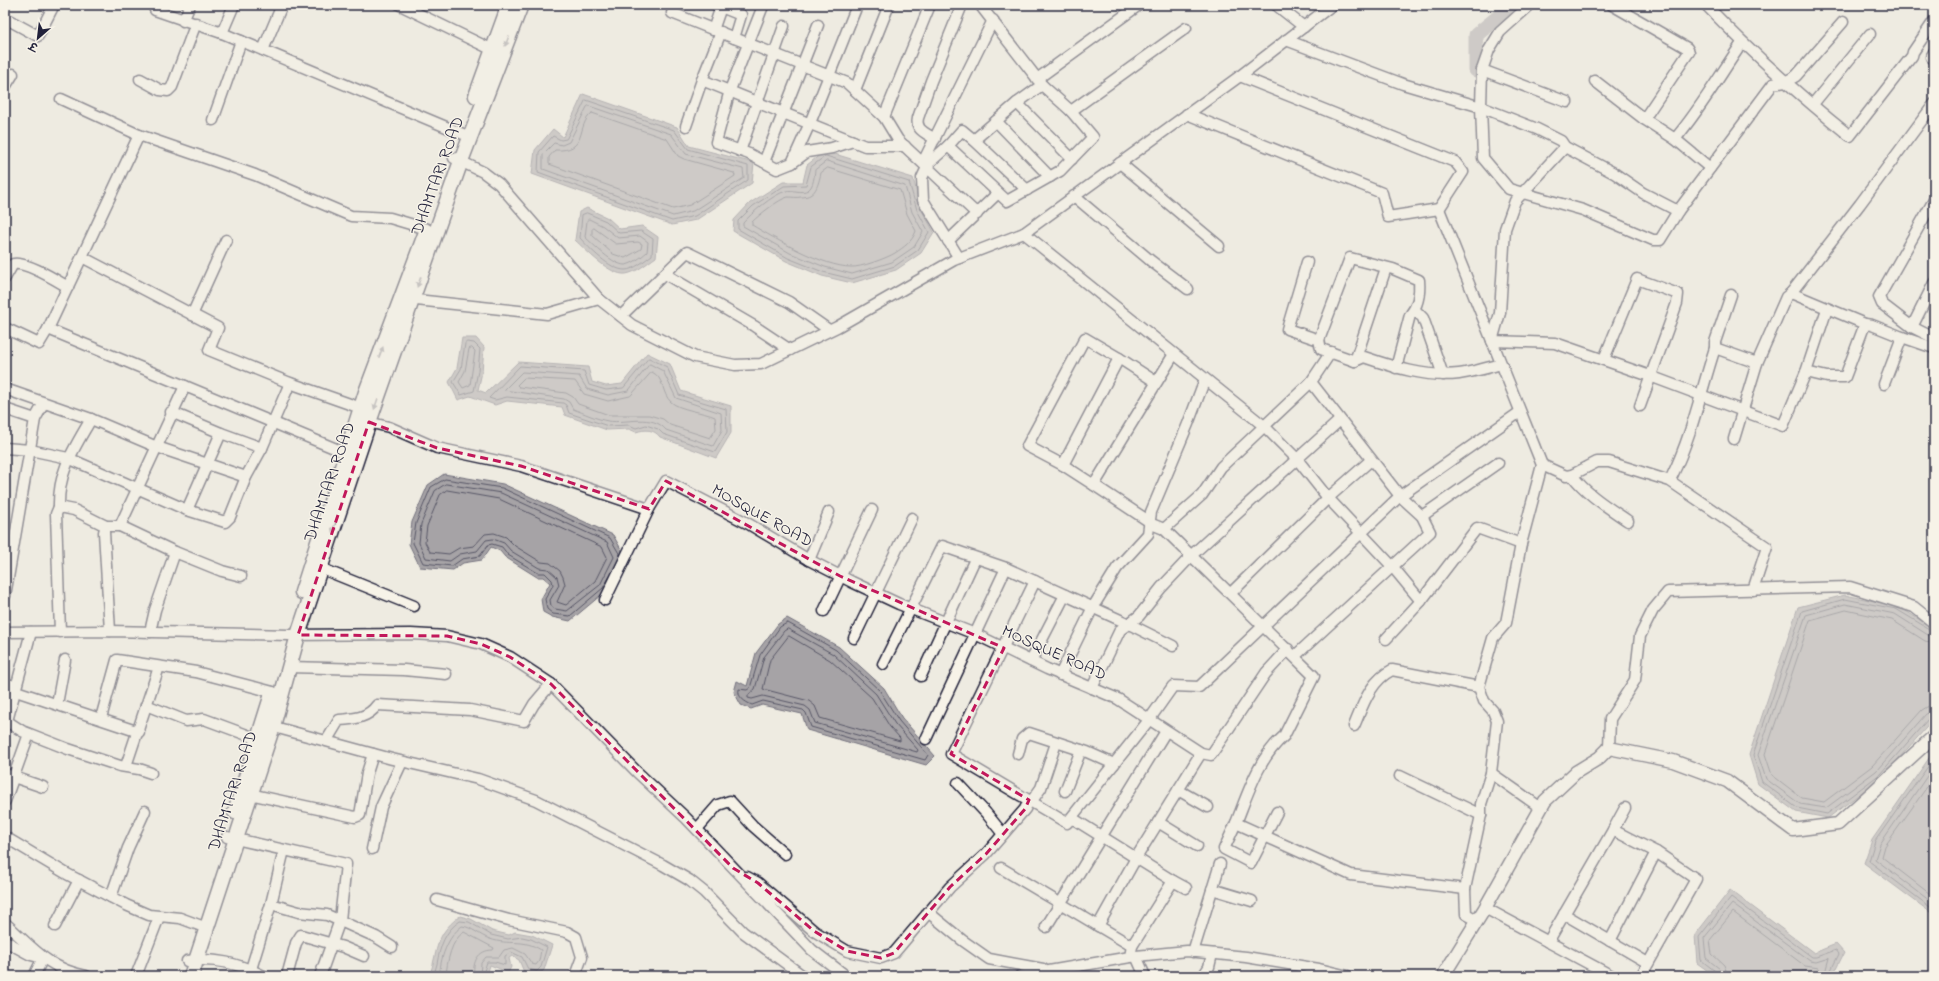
<svg xmlns="http://www.w3.org/2000/svg" width="1939" height="981" font-family="'Indie Flower','Playpen Sans Deva',sans-serif">
  <style>
    .water { fill: #a6a3a6; stroke: #716f7b }
    .lines { fill: none; stroke-linecap: round; stroke-linejoin: round }
    .shore { stroke: #575666; stroke-width: 1 }
    .river { stroke: #a6a3a6; stroke-width: 15 }
    .minor-casing { stroke: #22223b; stroke-width: 13 }
    .tertiary-casing { stroke: #22223b; stroke-width: 15 }
    .secondary-casing { stroke: #22223b; stroke-width: 17 }
    .minor { stroke: #f7f3e8; stroke-width: 10 }
    .tertiary { stroke: #f7f3e8; stroke-width: 12 }
    .secondary { stroke: #f7f3e8; stroke-width: 14 }
    .oneway { fill: #97959a }
    .marked { fill: none; stroke: #c2185b; stroke-width: 3; stroke-dasharray: 8 5; stroke-linejoin: round }
    .labels { text-anchor: middle; dominant-baseline: central; stroke-width: 3; stroke-linejoin: round; paint-order: stroke }
    .street-label { font-size: 17px; fill: #22223b; stroke: #f7f3e8 }
  </style>
  <rect width="100%" height="100%" fill="#eeebe1"/>
  <filter id="ink" filterUnits="userSpaceOnUse"><feTurbulence type="fractalNoise" baseFrequency=".025" numOctaves="2"/><feDisplacementMap in="SourceGraphic" scale="8" xChannelSelector="R" yChannelSelector="G"/><feConvolveMatrix kernelMatrix="1 2 1 2 8 2 1 2 1" color-interpolation-filters="sRGB"/></filter>
  <g filter="url(#ink)">
    <g class="water">
      <polygon points="583,94 677,127 689,146 754,163 752,183 696,220 672,225 532,174 535,150 553,129 563,137"/>
      <polygon points="825,151 913,178 921,209 934,232 921,253 896,270 852,283 822,276 786,261 733,231 734,220 750,203 783,182 803,182 807,165"/>
      <path d="M587 208 608 218 620 229 642 226 658 237 656 257C646 264 637 272 626 274 610 276 586 250 575 240L579 212Z"/>
      <path d="M462 338H476L484 347 482 372 478 390 486 393 518 362 588 367 592 382 606 386 622 384 647 353 670 364 681 391 731 406V433L716 458 660 437C654 429 645 429 636 432L629 429 607 430 565 415 562 407 507 401 495 405 470 396 458 400 449 382 457 368Z"/>
      <polygon points="444,474 503,484 613,535 625,556 607,590 570,621 552,617 543,612 541,599 550,583 543,577 537,577 505,557 500,551 491,547 482,560 463,563 453,570 420,567 409,544 412,522 428,485"/>
      <polygon points="1845,595 1898,606 1934,629 1934,719 1882,777 1828,818 1796,812 1758,784 1749,755 1798,607"/>
      <polygon points="787,618 839,647 884,688 902,718 935,756 926,765 807,730 802,714 762,705 751,709 741,705 734,692 737,681 747,686 756,653 778,624"/>
      <polygon points="1934,751 1934,915 1864,863 1872,840"/>
      <polygon points="1730,890 1814,953 1836,944 1844,953 1835,971 1837,976 1715,976 1697,963 1695,935"/>
      <path d="M460 916 471 919 492 931 509 935 515 932 532 935 552 945 544 970 538 975 524 972 519 960 512 956 509 958 511 967 509 971H505L490 965 488 972 490 976H431C430 971 432 969 433 964 438 942 440 931 460 916Z"/>
    </g>
    <g class="lines">
      <g class="shore">
        <polygon points="586,100 674,130 688,149 748,166 748,180 695,216 672,221 538,172 539,152 553,136 561,140 566,139"/>
        <polygon points="589,106 671,134 686,154 743,169 744,178 693,211 673,216 543,169 543,154 554,143 562,145 569,142 587,107"/>
        <path d="M592 113 667 139 678 156 684 159 734 173 735 176 690 205 673 209 549 164V157L555 150C589 152 575 126 592 113Z"/>
        <polygon points="826,156 909,182 917,210 929,232 918,250 895,266 852,279 823,272 788,258 738,229 738,221 753,206 784,186 806,185 811,167"/>
        <path d="M827 161 905 186 912 212 923 232 914 247 892 262 852 274 825 267 790 253 743 226V223C752 213 772 195 786 191 793 189 801 194 808 190 814 186 814 176 815 170Z"/>
        <path d="M828 168 900 190 907 214 916 231C912 242 904 247 895 253 887 258 860 268 851 267 824 267 775 239 752 225V222C759 215 779 199 788 197 792 197 797 198 801 197 816 197 818 185 821 173Z"/>
        <path d="M587 213 606 221 619 233 641 231 653 239 652 255C645 260 634 270 625 270 610 270 589 248 580 238L582 215Z"/>
        <path d="M589 219 603 226 618 238 640 236 648 242 647 252C641 257 633 264 625 265 613 265 594 245 585 237L587 221Z"/>
        <polygon points="594,228 616,244 638,242 642,244 641,249 625,258 613,254 592,235 592,230"/>
        <polygon points="467,342 474,343 480,349 478,371 474,391 461,395 453,382 461,369 465,344"/>
        <polygon points="472,348 475,351 470,385 463,388 459,382 465,371 469,349"/>
        <polygon points="649,358 667,367 679,395 726,409 727,432 715,452 663,434 658,429 646,425 636,428 629,425 608,426 569,413 566,405 563,403 507,397 495,400 489,398 520,366 584,371 589,385 606,390 623,388"/>
        <path d="M650 364 663 371 676 398 721 413 722 430 713 446 666 430C652 413 627 424 608 421 596 419 584 413 573 409L569 402 564 399 504 390 522 372 579 376 587 389 608 395 628 391Z"/>
        <path d="M652 372C665 378 661 393 671 402 680 410 704 412 715 417L716 429 710 438 670 425 663 419 649 415H609L578 404 573 397 566 393 519 387 517 385 524 378 575 381 584 394 608 401 630 396Z"/>
        <polygon points="446,484 501,493 607,542 614,557 600,585 567,611 555,609 551,606 550,600 559,585 557,577 548,569 539,568 511,551 504,543 493,539 486,540 477,551 460,554 450,561 426,558 419,543 421,524 435,491"/>
        <polygon points="447,490 499,499 602,547 607,557 595,581 566,605 557,602 565,584 563,577 560,571 550,563 541,562 515,546 506,537 494,533 485,534 474,546 459,548 449,554 430,552 425,542 427,526 440,495"/>
        <polyline points="610,576 603,588 570,616 553,614 547,609 545,599 553,585 552,580 545,573 538,573 508,555 502,547 492,544 488,545 480,556 462,559 452,566 423,563 413,543 416,523 431,487 445,479 502,488 610,538 620,555"/>
        <path d="M788 623 836 650 880 691 899 721 928 755 925 760 811 727 806 713 803 710 763 701 752 705C745 702 737 697 739 689L747 690 750 688 760 655 780 627Z"/>
        <polygon points="788,629 833,654 876,694 895,724 918,750 917,752 815,723 810,710 805,706 763,696 752,699 748,698 748,695 755,689 764,657 784,631"/>
        <polyline points="1934,632 1896,609 1845,599 1802,611 1753,755 1762,782 1797,808 1827,814 1880,774 1929,718 1934,716"/>
        <polygon points="789,636 830,660 872,698 890,727 900,738 900,741 820,718 815,706 809,701 763,689 770,660"/>
        <polyline points="1934,637 1928,635 1895,614 1845,604 1806,615 1758,755 1766,779 1800,804 1826,808 1876,771 1926,714 1934,711"/>
        <polyline points="1934,643 1925,641 1892,620 1846,610 1810,620 1765,754 1772,775 1802,798 1824,802 1872,766 1922,710 1927,707 1934,705"/>
        <polyline points="1934,758 1875,841 1869,861 1934,910"/>
        <polyline points="1934,766 1880,844 1875,859 1934,904"/>
        <polyline points="1934,777 1885,846 1882,857 1934,897"/>
        <path d="M435 976C434 972 436 968 437 964 440 946 445 931 460 921L469 922 491 935 508 939 522 937 531 939 547 947 541 967 537 971 528 969 522 957 511 952 505 956V965L495 962H487L484 971 485 976"/>
        <path d="M440 976C439 960 448 936 462 926 472 927 480 936 490 939 509 946 523 938 541 950L539 961 536 965 532 964 525 954 513 948 504 950 499 957H486L481 963 480 976"/>
        <path d="M446 976C447 962 451 940 464 932L494 948 493 950C478 950 472 962 474 976"/>
        <polyline points="1717,976 1715,971 1701,960 1699,937 1731,897 1812,957 1816,957 1836,950 1839,954 1831,970 1833,976"/>
        <polyline points="1722,976 1720,969 1706,958 1704,938 1732,904 1810,961 1816,962 1829,958 1826,969 1827,976"/>
        <polyline points="1728,976 1724,965 1712,954 1710,940 1733,912 1805,966 1819,968 1821,976"/>
      </g>
      <polyline class="river" points="1476,70 1476,35 1513,5"/>
      <g class="minor-casing">
        <g id="minor">
          <polyline points="400,5 493,50"/>
          <polyline points="716,5 741,15 734,38"/>
          <polyline points="1276,5 1304,27"/>
          <polyline points="1530,5 1500,32 1489,50 1482,70 1481,107 1483,158 1509,189 1583,210 1653,240 1660,240 1678,211 1773,84 1785,82 1796,76 1843,22"/>
          <path d="M1706 5C1751 52 1799 95 1850 136L1912 56 1913 52 1934 21"/>
          <polyline points="763,6 730,90 716,142 749,154 777,169 792,163 810,123 856,8"/>
          <polyline points="155,10 222,33 463,134"/>
          <polyline points="672,13 847,83 884,117 898,140 977,214"/>
          <polyline points="5,18 38,36 54,5"/>
          <polyline points="183,21 190,5"/>
          <polyline points="713,30 721,7"/>
          <polyline points="721,32 702,80 865,146 905,146"/>
          <polyline points="222,33 234,5"/>
          <polyline points="1286,40 1403,84 1481,107 1537,129 1561,141 1565,147 1614,173 1643,193 1678,211"/>
          <polyline points="263,50 282,5"/>
          <polyline points="1934,52 1931,57 1934,59"/>
          <polyline points="1482,70 1567,102"/>
          <polyline points="1240,76 1455,162 1463,172 1439,209"/>
          <polyline points="140,79 160,90 168,91 172,87 196,23"/>
          <polyline points="1037,79 1139,5"/>
          <polyline points="1595,81 1644,119 1689,52 1687,48 1612,5"/>
          <polyline points="1042,85 1017,103 1072,159"/>
          <polyline points="5,87 13,74"/>
          <polyline points="855,90 889,5"/>
          <polyline points="61,99 139,135 255,175 351,216 390,218 427,229"/>
          <polyline points="1813,104 1870,34"/>
          <polyline points="1071,111 1186,28"/>
          <path d="M1187 114 1382 193 1388 217 1439 209 1542 465 1521 544 1506 623 1493 638 1479 687 1392 670C1370 681 1363 705 1354 726"/>
          <polyline points="884,117 930,5"/>
          <polyline points="1644,119 1675,139 1710,168"/>
          <polyline points="213,120 241,41"/>
          <polyline points="996,121 1050,177"/>
          <polyline points="686,126 702,80"/>
          <path d="M935 139C926 133 915 130 918 118L931 81 962 5"/>
          <path d="M1675 139C1700 110 1720 75 1742 43"/>
          <polyline points="974,140 1027,190"/>
          <polyline points="948,146 962,130 974,140 1017,103"/>
          <polyline points="1565,147 1515,201 1505,229 1500,313 1492,341 1555,343 1650,376 1783,426 1806,372 1827,309"/>
          <polyline points="740,151 784,26"/>
          <polyline points="454,158 483,172 499,184 599,299 632,325 695,357 735,365 761,364 837,327 954,260 1024,233 1240,76 1332,5"/>
          <polyline points="764,162 818,25"/>
          <polyline points="923,162 993,20"/>
          <polyline points="792,163 807,152 832,148 853,141"/>
          <polyline points="1120,163 1219,246"/>
          <polyline points="1074,196 1151,261 1188,289"/>
          <polyline points="1024,233 1264,426 1297,459 1328,498 1392,566 1421,601"/>
          <polyline points="948,241 998,193"/>
          <polyline points="82,257 218,328 209,350 290,383 361,408"/>
          <polyline points="959,258 923,200 922,178 929,163 948,146 1007,201 1060,171 1093,137 1071,111 1042,85 980,5"/>
          <path d="M1307 262 1287 329 1319 340 1321 349 1355 361 1364 357C1393 367 1427 378 1459 374 1473 372 1487 368 1501 364"/>
          <polyline points="665,274 754,326 790,350"/>
          <path d="M5 278 13 264C26 261 56 280 68 287"/>
          <polyline points="1934,283 1912,327 1934,338"/>
          <polyline points="1791,293 1865,324 1872,325 1902,337 1934,348"/>
          <polyline points="407,299 547,314 599,299"/>
          <polyline points="1415,310 1423,318 1443,375"/>
          <polyline points="192,315 226,240"/>
          <polyline points="621,316 687,252 789,302 829,330"/>
          <polyline points="1912,327 1882,304 1879,297 1934,200"/>
          <polyline points="5,328 39,344 48,329 346,453"/>
          <polyline points="48,329 139,135"/>
          <path d="M1319 340 1350 258 1393 269 1419 280C1420 292 1418 306 1410 315L1396 368"/>
          <polyline points="1715,348 1757,363"/>
          <polyline points="1604,359 1637,279 1678,294 1677,303 1640,406"/>
          <polyline points="1355,361 1386,268"/>
          <polyline points="1806,372 1827,377 1845,377 1865,324"/>
          <polyline points="1156,382 1119,358 1063,465 1094,485 1174,354"/>
          <polyline points="1311,382 1331,352"/>
          <polyline points="1884,384 1902,337"/>
          <polyline points="5,389 91,419 157,447 246,477"/>
          <polyline points="5,409 35,419"/>
          <polyline points="171,412 221,433 187,510"/>
          <path d="M91 419C74 449 58 471 59 507L74 510 106 526H120L175 552 222 571 241 576"/>
          <polyline points="363,421 389,427 437,448 521,466 649,509 666,481 747,523 809,560 852,582 899,604 975,634 1047,669 1118,699 1201,753"/>
          <polyline points="221,433 262,448"/>
          <polyline points="1734,439 1757,363 1786,297 1791,293 1860,204 1934,104"/>
          <polyline points="5,448 30,450 68,458 187,510 225,522 230,517 246,477 262,448 290,383"/>
          <polyline points="1063,465 1027,446 1085,338 1119,358"/>
          <polyline points="1542,465 1566,476 1572,475 1597,462 1609,462 1670,481 1767,547 1753,590"/>
          <path d="M1572 475C1586 494 1609 508 1628 521"/>
          <path d="M1672 476C1692 435 1701 391 1715 348V342L1731 295"/>
          <polyline points="1094,485 1150,522"/>
          <polyline points="59,507 56,514 60,632"/>
          <polyline points="1422,516 1498,463"/>
          <path d="M1149 523 1164 529 1314 676 1284 736C1259 757 1248 793 1236 823L1351 875 1465 889"/>
          <polyline points="106,526 104,532 110,631"/>
          <polyline points="120,526 185,386"/>
          <polyline points="1164,529 1202,495 1221,467 1311,382 1400,496 1422,516 1430,532 1295,656"/>
          <polyline points="809,560 829,512"/>
          <polyline points="320,568 414,606"/>
          <polyline points="1035,581 951,754 1067,823 1149,720 1173,686 1199,687 1400,496 1520,412"/>
          <polyline points="1231,593 1328,498 1371,460"/>
          <polyline points="5,596 35,419 44,403"/>
          <polyline points="605,600 649,509"/>
          <polyline points="824,611 872,510"/>
          <polyline points="5,632 110,631 289,635 411,634 447,636 481,644 510,657 551,684 637,772 686,818 812,950 846,976"/>
          <polyline points="150,632 155,610 175,552"/>
          <polyline points="854,638 912,518"/>
          <polyline points="1386,639 1421,601 1477,528 1521,544"/>
          <polyline points="1031,661 1065,595"/>
          <polyline points="883,664 942,546 1006,568 1129,624 1173,646"/>
          <polyline points="289,667 404,670 446,674"/>
          <polyline points="1060,675 1093,607 1117,568 1148,534 1151,512 1188,424 1205,379"/>
          <polyline points="921,676 975,559"/>
          <polyline points="5,683 16,687"/>
          <polyline points="1092,688 1120,630 1139,616 1161,588 1194,553 1340,420"/>
          <polyline points="16,691 139,732"/>
          <polyline points="57,704 65,660"/>
          <polyline points="146,705 186,721 204,719 258,739"/>
          <polyline points="101,718 117,660 196,672 273,692"/>
          <polyline points="5,720 22,731 68,749 120,766 139,769 151,773"/>
          <polyline points="7,721 31,632"/>
          <polyline points="267,725 392,759 478,779 536,800 663,865 689,880 704,892 743,932 803,976"/>
          <polyline points="926,739 1006,568"/>
          <path d="M327 740 339 720C354 719 368 718 377 705L470 710 524 721 534 704 551 684"/>
          <polyline points="1609,748 1610,719 1635,680 1640,636 1653,610 1668,592 1850,587 1914,607 1934,623"/>
          <polyline points="1018,754 1022,739 1029,733 1087,752 1114,764"/>
          <polyline points="126,766 159,667"/>
          <polyline points="1491,773 1541,808"/>
          <polyline points="5,774 43,787"/>
          <polyline points="1400,776 1481,815"/>
          <polyline points="958,783 986,813 1003,834"/>
          <polyline points="1178,790 1208,807"/>
          <polyline points="1065,791 1081,750"/>
          <polyline points="245,793 355,817 360,815 367,773 373,754"/>
          <polyline points="5,801 29,734"/>
          <polyline points="1031,802 1041,788 1056,743"/>
          <polyline points="1072,818 1173,881 1132,946 1130,957"/>
          <polyline points="1158,822 1197,846"/>
          <polyline points="1236,823 1224,849 1251,863 1277,812"/>
          <polyline points="697,829 718,805 730,801 753,826 785,854"/>
          <polyline points="1613,830 1625,808"/>
          <polyline points="5,837 67,874 126,905 149,915 180,918 207,928"/>
          <polyline points="227,837 346,864 340,920 320,976"/>
          <polyline points="372,849 381,807 402,762"/>
          <polyline points="1001,868 1132,946"/>
          <polyline points="747,877 758,883 814,931 847,951 881,958 894,953 950,887 986,854 1025,809 1029,800"/>
          <polyline points="1173,881 1186,888"/>
          <polyline points="1212,889 1252,901"/>
          <polyline points="111,897 128,848 145,811"/>
          <polyline points="437,900 509,920 567,932 576,937 582,957 575,976"/>
          <polyline points="271,904 299,912 327,915 376,937 392,947"/>
          <polyline points="1485,908 1612,976"/>
          <polyline points="928,912 962,940 989,959 1043,969"/>
          <polyline points="1564,914 1648,963"/>
          <polyline points="1477,920 1466,914 1465,889 1481,815 1481,804 1491,773 1497,721 1493,711 1484,701 1479,687"/>
          <path d="M5 923C32 947 48 969 86 976"/>
          <polyline points="55,926 79,880"/>
          <polyline points="1098,926 1136,858 1201,753 1211,755 1266,673 1288,649"/>
          <polyline points="1046,927 1166,731"/>
          <polyline points="5,941 31,955 43,958 34,976"/>
          <polyline points="1610,941 1656,852"/>
          <polyline points="1548,942 1613,830 1656,852 1696,879 1641,976"/>
          <polyline points="1193,952 1220,864"/>
          <polyline points="1136,956 1145,976"/>
          <path d="M187 961C215 957 239 964 264 976"/>
          <polyline points="251,969 271,904 284,850"/>
          <polyline points="136,976 159,917"/>
          <polyline points="287,976 296,943 301,935 343,947 364,956"/>
          <polyline points="1020,976 1136,956 1187,951 1246,957 1319,969 1348,976"/>
          <polyline points="1203,976 1209,967 1212,954"/>
        </g>
      </g>
      <g class="tertiary-casing">
        <polyline id="tertiary" points="1443,976 1485,908 1545,801 1576,772 1599,758 1609,748 1673,761 1727,781 1793,830 1838,824 1934,736"/>
      </g>
      <g class="secondary-casing">
        <g id="secondary">
          <polyline points="476,96 509,5"/>
          <polyline points="302,592 366,392 426,232"/>
          <polyline points="235,812 272,694"/>
          <polyline points="191,976 273,726 298,635 369,422 461,161 521,5"/>
        </g>
      </g>
      <use href="#minor" class="minor"/>
      <use href="#tertiary" class="tertiary"/>
      <use href="#secondary" class="secondary"/>
    </g>
    <defs><path id="oneway-solid" d="M-6-.8H1V-3.2L6.5 0L1 3.2V.8H-6Z"/></defs>
    <g class="oneway">
      <use href="#oneway-solid" transform="translate(507 41) rotate(111)"/>
      <use href="#oneway-solid" transform="translate(419 282) rotate(110)"/>
      <use href="#oneway-solid" transform="translate(381 352) rotate(-69)"/>
      <use href="#oneway-solid" transform="translate(376 404) rotate(109)"/>
      <use href="#oneway-solid" transform="translate(334 527) rotate(109)"/>
    </g>
  </g>
  <path d="M0 0H1939V981H0ZM369 422 437 448 521 466 649 509 666 481 840 576 1004 648 951 754 1029 800 1025 809 986 854 950 887 894 953 881 958 847 951 814 931 758 883 733 868 551 684 510 657 481 644 447 636 298 635Z" fill="#eeebe1" fill-opacity=".55" fill-rule="evenodd"/>
  <path class="marked" d="M369 422 437 448 521 466 649 509 666 481 840 576 1004 648 951 754 1029 800 1025 809 986 854 950 887 894 953 881 958 847 951 814 931 758 883 733 868 551 684 510 657 481 644 447 636 298 635Z"/>
  <g class="labels">
    <g class="street-label">
      <text transform="translate(438 176) rotate(-70)">DHAMTARI ROAD</text>
      <text transform="translate(330 482) rotate(-71)">DHAMTARI ROAD</text>
      <text transform="translate(762 516) rotate(29)">MOSQUE ROAD</text>
      <text transform="translate(1054 653) rotate(24)">MOSQUE ROAD</text>
      <text transform="translate(233 791) rotate(-72)">DHAMTARI ROAD</text>
    </g>
  </g>
  <rect width="1939" height="981" fill="none" stroke="#f7f3e8" stroke-width="20"/>
  <rect x="10" y="10" width="1919" height="961" fill="none" stroke="#22223b" stroke-width="1.5" filter="url(#ink)"/>
  <g transform="translate(38 38) rotate(208)" stroke="#f7f3e8" stroke-width="3" paint-order="stroke">
  <path d="M0-3L7 15L0 10L-7 15Z" fill="#22223b"/>
  <text y="-6" font-size="11" font-weight="bold" text-anchor="middle" fill="#22223b">उ</text>
  </g>
</svg>
